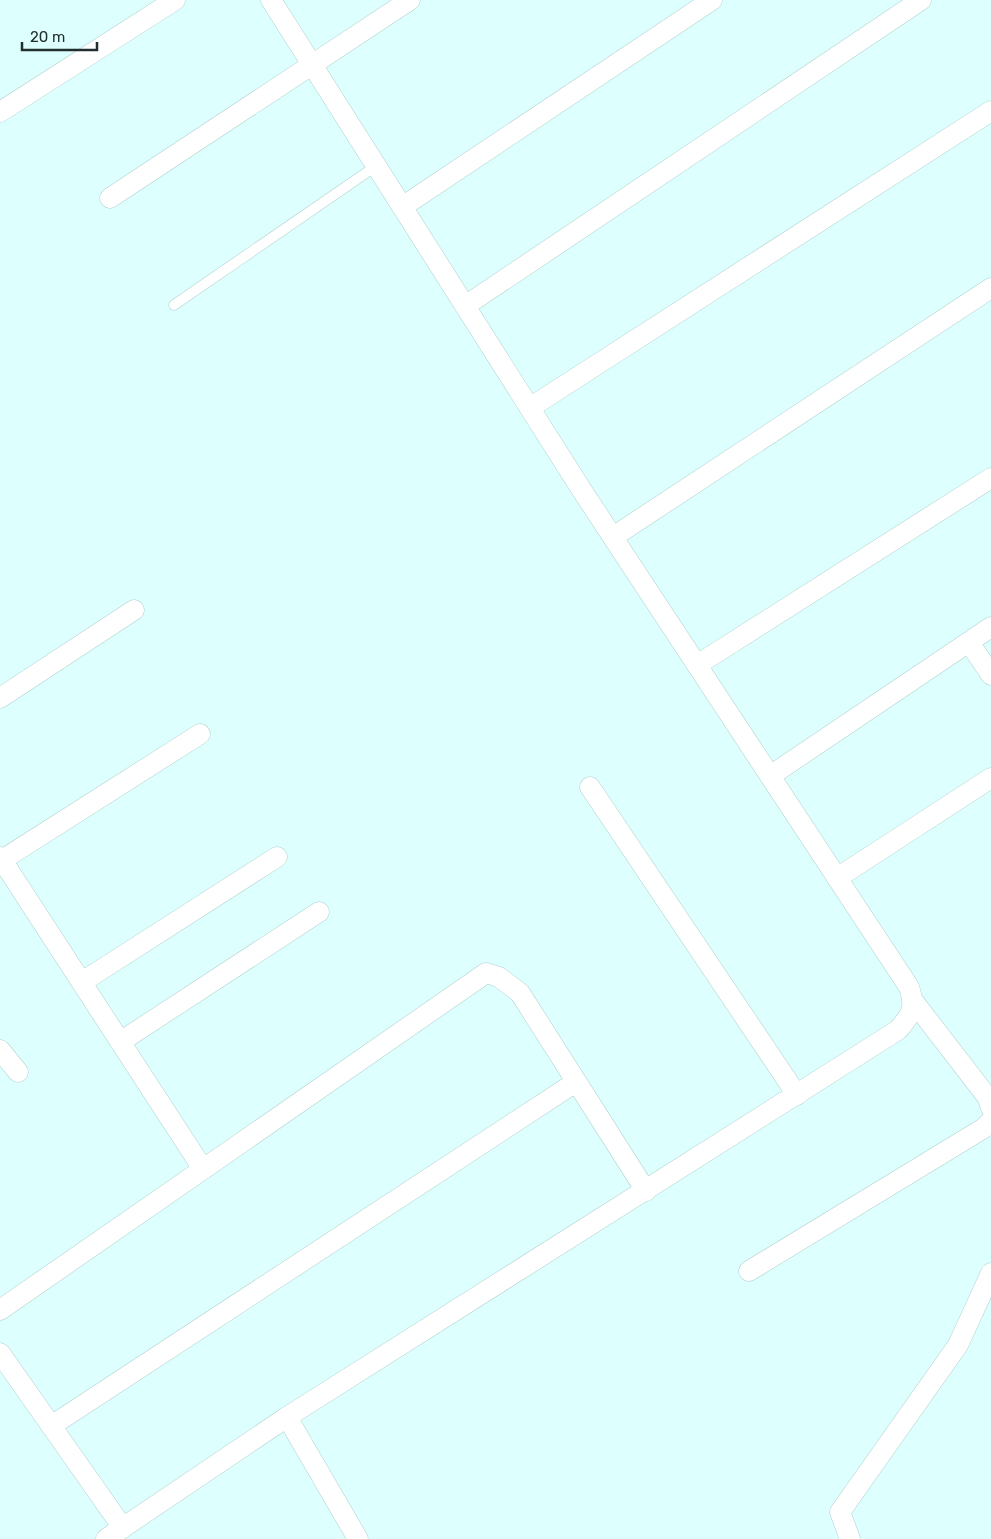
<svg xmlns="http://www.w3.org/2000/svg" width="991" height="1539" font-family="Rubik,sans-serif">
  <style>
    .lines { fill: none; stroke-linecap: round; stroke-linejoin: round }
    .service-casing { stroke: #b0d0cf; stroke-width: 11 }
    .minor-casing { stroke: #b0d0cf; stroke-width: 21 }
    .service { stroke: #fff; stroke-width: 10 }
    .minor { stroke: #fff; stroke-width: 20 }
  </style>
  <rect width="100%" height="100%" fill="#ddfffd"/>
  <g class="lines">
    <g class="service-casing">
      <polyline id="service" points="174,305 376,166"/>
    </g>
    <g class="minor-casing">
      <g id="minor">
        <polyline points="0,112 175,0"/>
        <polyline points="110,198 410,0"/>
        <polyline points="402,207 712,0"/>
        <polyline points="465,306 921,0"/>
        <polyline points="531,407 991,111"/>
        <polyline points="613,537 991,288"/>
        <polyline points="969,642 991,675"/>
        <polyline points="697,665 991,478"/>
        <polyline points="0,698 134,610"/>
        <polyline points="770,776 991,627"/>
        <polyline points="590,787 797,1095"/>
        <polyline points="0,857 203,1169"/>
        <polyline points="2,860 200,734"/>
        <polyline points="837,878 991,778"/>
        <polyline points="82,982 277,857"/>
        <polyline points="914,1002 988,1098 991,1108"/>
        <polyline points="120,1042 319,912"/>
        <polyline points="0,1050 18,1072"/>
        <polyline points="749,1271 984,1128 991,1121"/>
        <polyline points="0,1310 486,973 499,977 520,993 646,1191"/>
        <polyline points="0,1353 123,1528"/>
        <polyline points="287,1417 358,1539"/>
        <polyline points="51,1426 576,1082"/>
        <path d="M106 1539 287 1417 898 1030C912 1014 916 1008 909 987L583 492 271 0"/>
        <polyline points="850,1539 840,1512 958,1345 991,1273"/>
      </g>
    </g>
    <use href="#service" class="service"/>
    <use href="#minor" class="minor"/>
  </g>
  <path d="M22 42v8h75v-8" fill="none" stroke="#222f2f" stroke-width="2.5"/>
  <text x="30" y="42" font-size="15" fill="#222f2f" stroke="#ddfffd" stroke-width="4" paint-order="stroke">20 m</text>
</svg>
